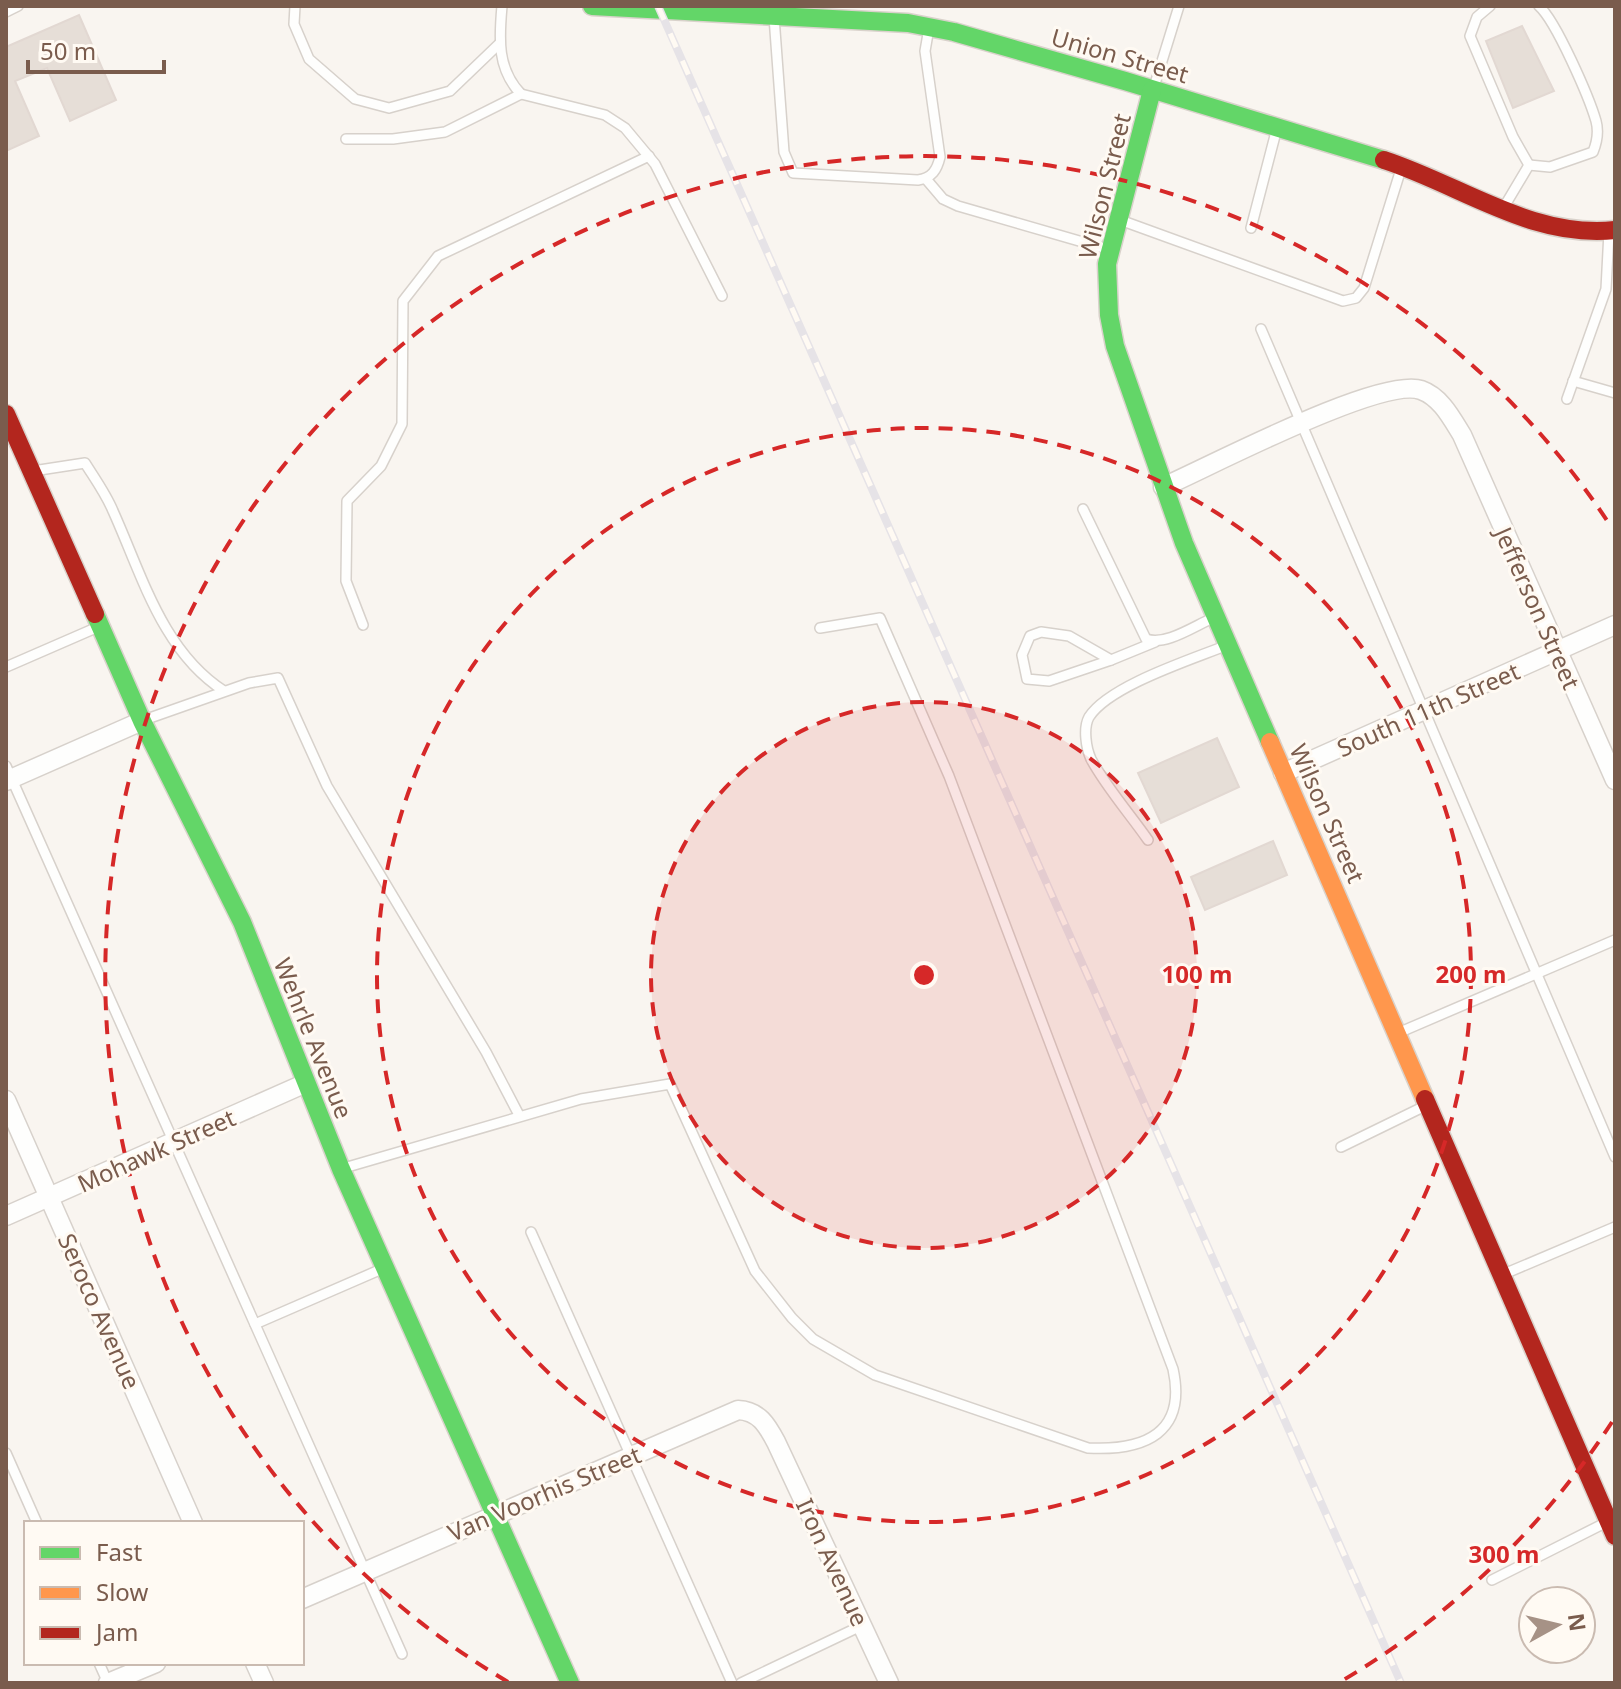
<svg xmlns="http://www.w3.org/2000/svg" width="1621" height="1689" font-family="'Noto Sans',sans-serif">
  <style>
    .building { fill: #e6ded7; stroke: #e2d8d2; stroke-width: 2 }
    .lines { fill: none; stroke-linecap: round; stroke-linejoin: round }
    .lane-casing { stroke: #d7d1cb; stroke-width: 12 }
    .street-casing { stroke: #d7d1cb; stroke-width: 21 }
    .fast-casing { stroke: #d9d2cb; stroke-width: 21 }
    .slow-casing { stroke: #d9d2cb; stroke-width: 21 }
    .jam-casing { stroke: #d9d2cb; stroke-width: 21 }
    .lane { stroke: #fefefd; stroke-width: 9 }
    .street { stroke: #fefefd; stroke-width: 18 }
    .fast { stroke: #63d668; stroke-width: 18 }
    .slow { stroke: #ff974d; stroke-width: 18 }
    .jam { stroke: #b3261e; stroke-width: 18 }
    .rail-casing { stroke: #e6e3e7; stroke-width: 8 }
    .rail { stroke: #fffaf3; stroke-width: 5; stroke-dasharray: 15; stroke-linecap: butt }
    .ring { fill: none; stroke: #d62828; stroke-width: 4; stroke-dasharray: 14 10 }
    .labels { text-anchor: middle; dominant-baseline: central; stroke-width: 6; stroke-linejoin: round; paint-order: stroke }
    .street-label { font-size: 24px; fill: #7a5c4d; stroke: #fffaf3 }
    .centre { fill: #d62828; stroke: #fffaf3; stroke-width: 4 }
    .ring-label { font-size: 24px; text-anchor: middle; font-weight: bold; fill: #d62828; stroke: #fffaf3; stroke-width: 6; stroke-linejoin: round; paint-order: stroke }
  </style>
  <rect width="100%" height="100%" fill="#f9f5f0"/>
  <g class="building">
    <polygon points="79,15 116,100 70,121 47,68 15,81 39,136 6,151 6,47"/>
    <polygon points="1522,26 1554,91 1513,108 1486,41"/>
    <polygon points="1217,738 1239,787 1161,823 1138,773"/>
    <polygon points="1273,841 1287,875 1205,910 1191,877"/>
  </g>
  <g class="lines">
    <g class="lane-casing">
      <g id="lane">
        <polyline points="295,6 294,24 309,59 355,99 389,108 450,91 500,43"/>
        <path d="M502 6C499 39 497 69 521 94"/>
        <polyline points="1490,6 1477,17 1470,36 1513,137 1529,165"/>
        <polyline points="6,12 18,6"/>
        <path d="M774 17 784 152 793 173 918 180C932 178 937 170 940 157L925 51 929 28"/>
        <polyline points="1154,87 1179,6"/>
        <polyline points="346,139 393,139 445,132 521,94 605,115 625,128 655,164 722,296"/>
        <path d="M1529 165 1550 167 1593 152C1597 142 1599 132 1596 121 1589 97 1556 21 1539 6"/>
        <polyline points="926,179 943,199 958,206 1107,249"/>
        <polyline points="1504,207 1529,165"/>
        <polyline points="1120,220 1343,301 1356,298 1364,288 1401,169"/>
        <polyline points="1251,228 1277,128"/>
        <polyline points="1261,329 1615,1157"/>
        <polyline points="1573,381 1615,393"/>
        <polyline points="1567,399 1606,289 1609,232"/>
        <path d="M33 471 85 463C95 479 106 494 113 511 142 575 162 651 224 691"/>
        <path d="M1083 509 1146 639C1166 646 1194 626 1213 618"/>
        <polyline points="363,625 346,581 347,501 381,466 402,424 403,301 438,256 649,156"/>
        <polygon points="1041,632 1069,636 1111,660 1049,681 1027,679 1022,655 1030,636"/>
        <polyline points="1111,660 1155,642"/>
        <polyline points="6,667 98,627"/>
        <polyline points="144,720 249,683 278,678 327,786 486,1052 519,1115"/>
        <polyline points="6,766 402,1654"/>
        <path d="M1148 840C1130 814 1106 787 1091 759 1086 748 1083 728 1089 717 1109 686 1190 660 1225 646"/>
        <polyline points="1398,1033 1615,940"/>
        <polyline points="1341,1147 1425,1106"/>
        <path d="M344 1168 581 1099 670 1084 755 1271 792 1318 813 1339 875 1375 1088 1448C1145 1451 1187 1433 1173 1369L949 776 880 618 820 628"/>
        <polyline points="531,1232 732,1683"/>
        <polyline points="1504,1274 1615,1227"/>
        <polyline points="255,1324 384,1268"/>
        <polyline points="6,1453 37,1523"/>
        <polyline points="1492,1580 1605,1523"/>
        <polyline points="99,1663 108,1683"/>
        <polyline points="741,1683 863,1625"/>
      </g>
    </g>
    <g class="street-casing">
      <g id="street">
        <path d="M1163 487C1209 467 1381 376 1421 390 1441 397 1452 419 1462 435L1615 780"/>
        <polyline points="1283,773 1615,625"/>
        <polyline points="6,781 142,721"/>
        <polyline points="6,1100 193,1523"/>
        <polyline points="6,1216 306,1083"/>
        <path d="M302 1599 738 1410C759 1411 767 1425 776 1442L889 1683"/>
        <polyline points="255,1663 264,1683"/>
        <polyline points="108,1683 156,1663"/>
      </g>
    </g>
    <g class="fast-casing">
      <g id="fast">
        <polyline points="592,6 908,23 954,32 1125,81 1384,160"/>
        <polyline points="1152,90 1107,264 1109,315 1115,346 1184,543 1270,742"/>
        <polyline points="95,614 142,721 242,922 341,1169 570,1683"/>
      </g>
    </g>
    <g class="slow-casing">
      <polyline id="slow" points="1270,742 1425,1099"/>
    </g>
    <g class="jam-casing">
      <g id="jam">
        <path d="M1384 160C1461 185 1532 239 1615 230"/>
        <polyline points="6,414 95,614"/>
        <polyline points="1425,1099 1615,1536"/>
      </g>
    </g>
    <use href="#lane" class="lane"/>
    <use href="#street" class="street"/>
    <use href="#fast" class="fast"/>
    <use href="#slow" class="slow"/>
    <use href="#jam" class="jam"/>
    <g class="rail-casing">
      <polyline id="rail" points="658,6 1401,1683"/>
    </g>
    <use href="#rail" class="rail"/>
  </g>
  <circle cx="924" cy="975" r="273" fill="#d62828" fill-opacity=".12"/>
  <g class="ring">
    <circle cx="924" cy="975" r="273"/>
    <circle cx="924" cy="975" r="547"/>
    <path d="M1612 1422A820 820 0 0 1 1340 1682M508 1682A820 820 0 1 1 1612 528"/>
  </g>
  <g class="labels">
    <g class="street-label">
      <text transform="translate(1120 55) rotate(16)">Union Street</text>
      <text transform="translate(1104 186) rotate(-76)">Wilson Street</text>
      <text transform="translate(1538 608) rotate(66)">Jefferson Street</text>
      <text transform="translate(1428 709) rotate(-24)">South 11th Street</text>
      <text transform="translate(1328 813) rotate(66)">Wilson Street</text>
      <text transform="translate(314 1038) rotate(68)">Wehrle Avenue</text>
      <text transform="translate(156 1150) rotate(-24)">Mohawk Street</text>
      <text transform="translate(100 1311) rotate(66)">Seroco Avenue</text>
      <text transform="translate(544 1493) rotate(-23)">Van Voorhis Street</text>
      <text transform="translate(833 1562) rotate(65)">Iron Avenue</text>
    </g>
  </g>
  <circle cx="924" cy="975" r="12" class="centre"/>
  <g class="ring-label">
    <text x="1197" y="983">100 m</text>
    <text x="1471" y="983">200 m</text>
    <text x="1504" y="1563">300 m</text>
  </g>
  <rect width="1621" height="1689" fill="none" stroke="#7a5c4d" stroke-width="16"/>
  <rect x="24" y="1521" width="280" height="144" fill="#fffaf3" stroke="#cabbb1" stroke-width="2"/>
  <rect x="40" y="1547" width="40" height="12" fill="#63d668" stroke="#cabbb1" stroke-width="2"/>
  <text x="96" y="1561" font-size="24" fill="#7a5c4d">Fast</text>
  <rect x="40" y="1587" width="40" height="12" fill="#ff974d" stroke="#cabbb1" stroke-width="2"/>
  <text x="96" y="1601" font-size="24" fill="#7a5c4d">Slow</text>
  <rect x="40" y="1627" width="40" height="12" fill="#b3261e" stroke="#cabbb1" stroke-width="2"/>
  <text x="96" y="1641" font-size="24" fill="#7a5c4d">Jam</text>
  <g transform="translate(1557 1625) rotate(82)"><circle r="38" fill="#fffaf3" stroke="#cabbb1" stroke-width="2"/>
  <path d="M0-6L14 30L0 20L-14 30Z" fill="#a69286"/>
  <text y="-12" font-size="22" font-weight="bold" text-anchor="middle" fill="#7a5c4d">N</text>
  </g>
  <path d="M28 60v12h136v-12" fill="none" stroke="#7a5c4d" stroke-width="4"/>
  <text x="40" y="60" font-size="24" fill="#7a5c4d" stroke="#fffaf3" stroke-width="6" paint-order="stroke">50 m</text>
</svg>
